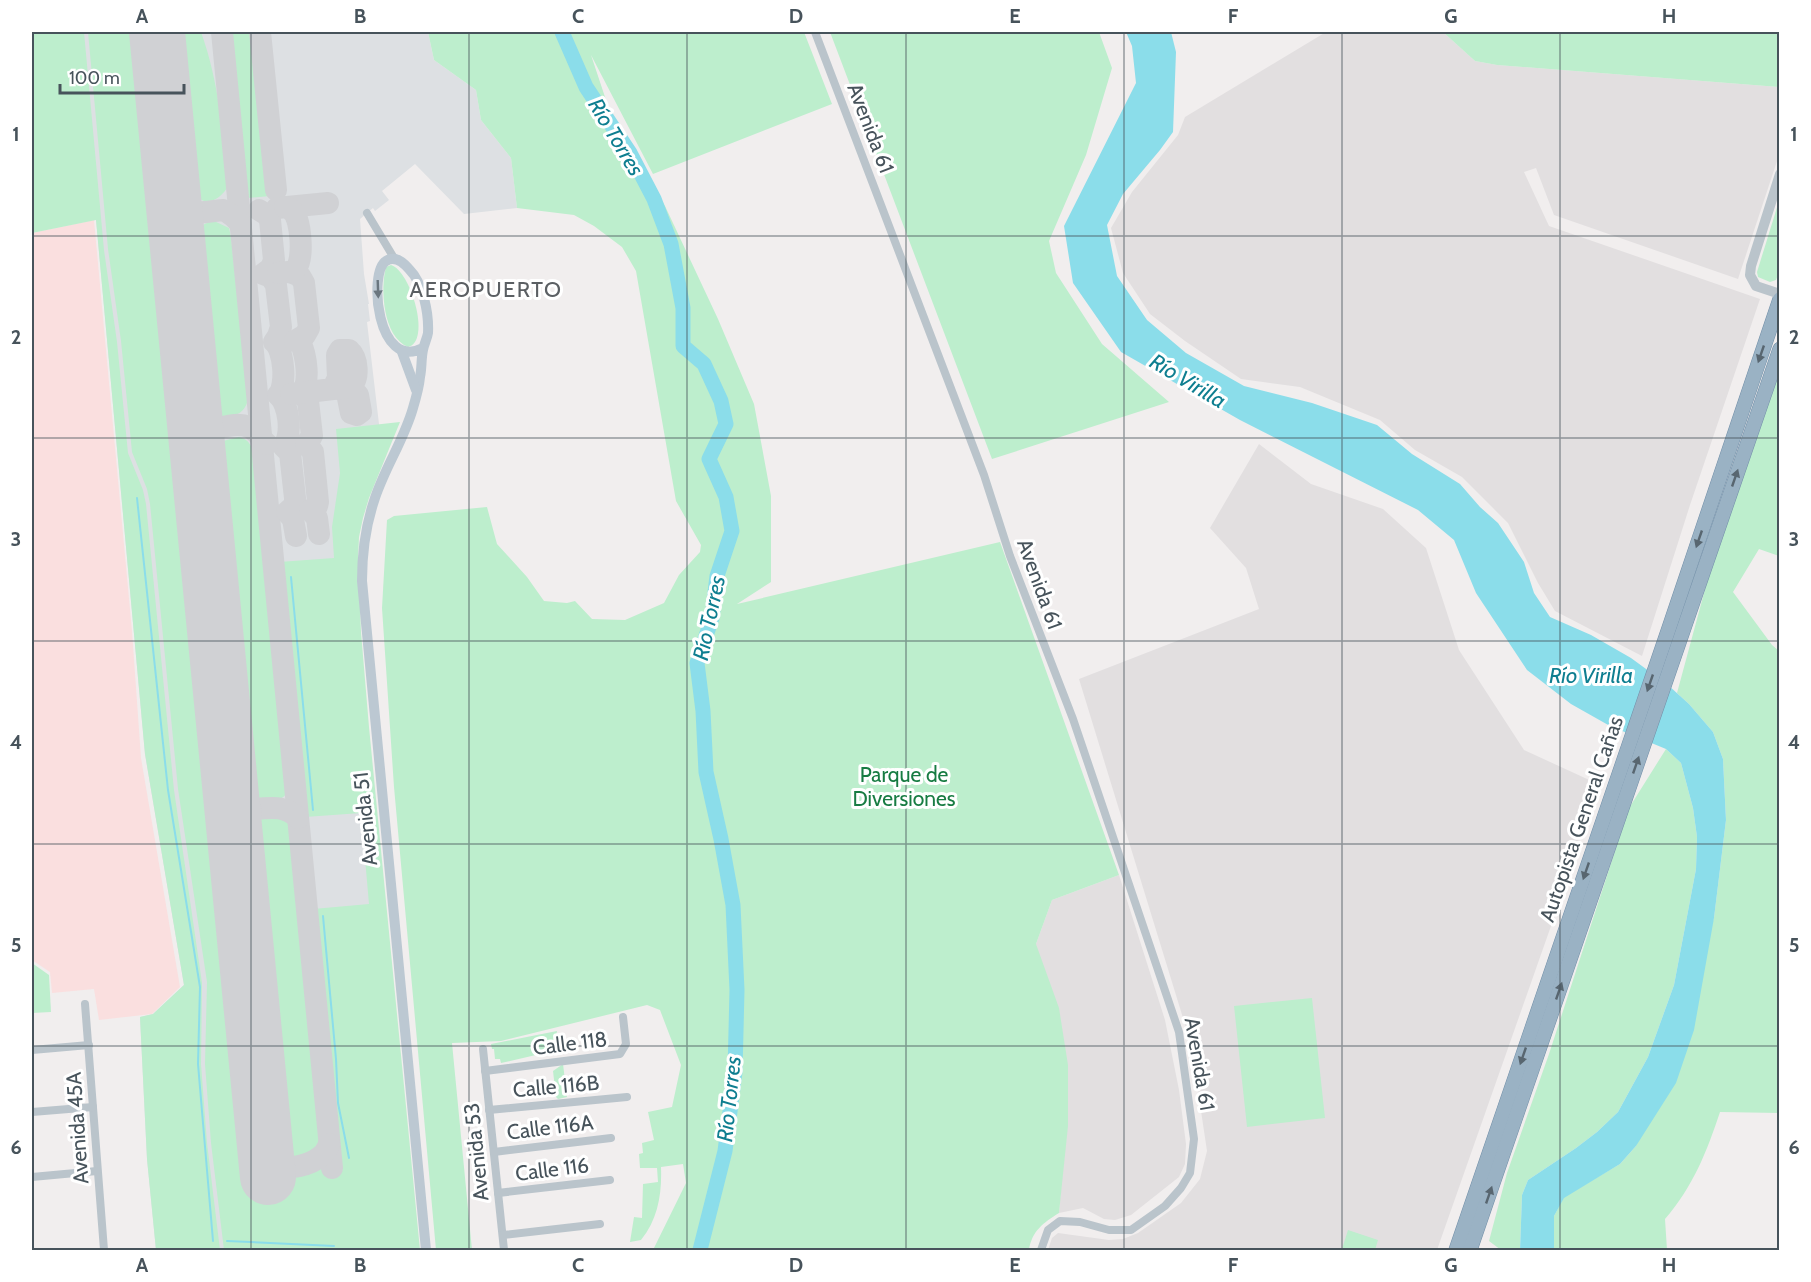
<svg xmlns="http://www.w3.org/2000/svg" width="1811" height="1282" font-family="Cabin,sans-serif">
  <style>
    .education { fill: #e2dfe0 }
    .medical { fill: #fadfdf }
    .airport { fill: #dde0e3 }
    .green { fill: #bdeecd }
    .water { fill: #8bddea }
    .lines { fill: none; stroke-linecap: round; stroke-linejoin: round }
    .stream { stroke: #8bddea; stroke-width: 2 }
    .river { stroke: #8bddea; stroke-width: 15 }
    .taxiway { stroke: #d0d1d4; stroke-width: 22 }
    .runway { stroke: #d0d1d4; stroke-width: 56 }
    .trunk-casing { stroke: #728fa8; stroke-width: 15 }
    .minor { stroke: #bac4cb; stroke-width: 8 }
    .tertiary { stroke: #bac4cb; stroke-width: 10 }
    .secondary { stroke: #bcc8d2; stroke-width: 10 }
    .trunk { stroke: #9ab2c4; stroke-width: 14 }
    .oneway { fill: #6a767f }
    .oneway2 { fill: #586670 }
    .grid { fill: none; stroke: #47535b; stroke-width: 1.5; stroke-opacity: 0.55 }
    .labels { text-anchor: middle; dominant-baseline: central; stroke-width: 6; stroke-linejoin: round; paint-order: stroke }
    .street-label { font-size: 21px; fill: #47535b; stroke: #fff }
    .park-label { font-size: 21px; fill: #187c43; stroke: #fff }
    .water-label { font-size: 22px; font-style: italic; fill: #0e7e90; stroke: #fff }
    .neighbourhood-label { font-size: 22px; letter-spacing: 1.5px; fill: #5b5f63; stroke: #fff }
    .neatline { fill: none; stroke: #47535b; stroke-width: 2 }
    .grid-label { font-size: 20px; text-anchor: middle; font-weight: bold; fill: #47535b }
  </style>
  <rect width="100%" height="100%" fill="#f1eeee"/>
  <g class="education">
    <polygon points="1326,32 1443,32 1475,61 1497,65 1779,87 1779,155 1738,279 1554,215 1536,168 1524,172 1549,226 1760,299 1690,505 1642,656 1555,611 1538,583 1508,523 1462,477 1415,450 1380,420 1300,387 1241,379 1185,341 1150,314 1123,273 1111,228 1132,192 1178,135 1185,117"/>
    <polygon points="1259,444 1311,484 1383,509 1426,548 1459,650 1524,750 1598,784 1564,889 1437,1250 1048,1250 1052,1238 1058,1233 1109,1240 1123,1239 1138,1233 1181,1203 1200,1179 1207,1151 1191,1044 1079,679 1259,609 1246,568 1210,528"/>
    <polygon points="1119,875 1165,1020 1179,1090 1186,1144 1185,1164 1179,1177 1131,1215 1115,1220 1104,1219 1083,1208 1059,1213 1062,1172 1036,944 1052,900"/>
  </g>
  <polygon class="medical" points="94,220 132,631 141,758 180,987 152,1014 99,1020 94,989 52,993 50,972 32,960 32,233"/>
  <polygon class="airport" points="76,32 428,32 434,60 476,90 481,120 511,158 517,208 464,214 415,164 382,191 389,200 375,211 373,208 360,219 364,274 369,304 368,304 370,321 367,322 379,424 379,437 352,536 409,1250 156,1250 147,1159 140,1017 153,1014 184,985 145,754 96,219"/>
  <g class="green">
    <polygon points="32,32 84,32 104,250 117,342 128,453 143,490 146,504 174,790 202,983 201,1064 207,1143 220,1250 156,1250 147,1159 140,1017 153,1014 184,985 145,754 96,220 32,233"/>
    <polygon points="88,32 141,32 250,1183 278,1180 324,1162 324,1172 338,1170 313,909 369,904 361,813 305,817 279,562 334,558 332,527 340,473 336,429 400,422 369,498 363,518 359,537 358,559 361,632 369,727 420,1250 224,1250 211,1143 205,1064 207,982 178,789 150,504 147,489 132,452 121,341 108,249"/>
    <path d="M177 32H201C219 82 223 133 228 186 223 197 206 209 196 195 193 192 192 185 191 181Z"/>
    <polygon points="231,32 254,32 270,196 247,198"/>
    <path d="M428 32H804L832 104 653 174 591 55 609 109 665 206 718 319 754 404 771 496V582L737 604 1000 542 1119 875 1052 900 1036 944 1059 1008 1068 1065V1126L1059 1213C1043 1223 1032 1231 1029 1250H653L686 1183 683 1164 661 1167C662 1194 658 1219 641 1240L630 1242 634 1217 642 1218 643 1184 658 1182 657 1168H640L639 1154 643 1153 642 1143 654 1140 648 1112 672 1107 681 1065 660 1010 647 1005 501 1041 452 1043 472 1250H436L394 787 382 608 387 520 394 516 487 507 497 544 527 577 544 601 567 603 575 601 592 619 625 620 664 603 679 575 700 552 701 545 676 501 636 271 622 247 594 226 574 215 517 208 511 158 481 120 476 90 434 60Z"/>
    <polygon points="830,32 1099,32 1112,68 1086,155 1049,241 1056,273 1102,344 1169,402 992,459"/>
    <polygon points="1443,32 1779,32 1779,87 1497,65 1475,61"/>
    <polygon points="1779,201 1780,269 1776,280 1770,282 1758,277 1757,272"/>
    <path d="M214 221 229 228 231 237 248 400C244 414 235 417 222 416L211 402 196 238C199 227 203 223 214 221Z"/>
    <path d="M391 265C410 270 432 341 408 347 383 337 380 289 386 267Z"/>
    <path d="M1779 373V556L1759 549 1733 592 1772 645 1779 651V1113L1720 1112C1707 1151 1693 1187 1665 1219L1667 1250H1554V1216L1564 1197 1620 1164 1636 1146 1714 918 1726 820 1723 759 1713 732 1689 704 1677 693 1707 582Z"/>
    <path d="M239 437C249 440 251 444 253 454H255L288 792C280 803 265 804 252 800L249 794 217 456 223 441Z"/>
    <polygon points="1666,749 1681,763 1693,808 1697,837 1696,869 1674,985 1648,1057 1618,1112 1597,1132 1576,1148 1528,1180 1522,1195 1520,1250 1501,1250 1489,1241 1507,1173 1549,1054 1629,808"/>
    <polygon points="282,815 291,821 321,1138 312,1153 287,1161 283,1160 251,825 253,819 257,816"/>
    <polygon points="32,963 49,975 51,1012 32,1013"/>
    <polygon points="1312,998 1325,1118 1247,1127 1234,1006"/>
    <polygon points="557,1031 553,1051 501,1063 500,1059 495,1059 494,1049 492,1049 491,1044"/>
    <polygon points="563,1064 567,1097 558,1099 556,1097 553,1071"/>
    <polygon points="1348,1230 1378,1240 1375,1250 1348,1250 1342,1249"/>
  </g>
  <polygon class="water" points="1126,32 1171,32 1176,52 1173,132 1160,150 1123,194 1107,225 1117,276 1147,320 1186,353 1244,386 1312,403 1377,425 1412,454 1460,484 1480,507 1498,523 1524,562 1534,593 1550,617 1591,635 1631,658 1668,685 1689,704 1713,732 1723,759 1726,820 1714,918 1694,1030 1676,1083 1636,1146 1620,1164 1564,1198 1554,1216 1554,1250 1520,1250 1522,1195 1528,1180 1576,1148 1597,1132 1618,1112 1648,1057 1674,985 1696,869 1697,837 1693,808 1681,763 1666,749 1610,726 1571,704 1527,670 1476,593 1454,540 1418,510 1240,420 1121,352 1073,283 1064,226 1136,83 1132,46"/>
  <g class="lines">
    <g class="stream">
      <polyline points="137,498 168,790 200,987 198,1064 213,1241"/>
      <polyline points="291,577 313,810"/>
      <polyline points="323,916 336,1059 338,1103 349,1158"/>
      <polyline points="227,1241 334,1246"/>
    </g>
    <polyline class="river" points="562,32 586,87 630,153 654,199 671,244 683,308 683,346 704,364 721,401 726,424 709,459 726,497 732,531 717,576 712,618 697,663 703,711 706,772 721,839 733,905 737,990 735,1072 725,1151 700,1250"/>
    <g class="taxiway">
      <polyline points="222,32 332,1168"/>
      <polyline points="260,32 276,190"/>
      <path d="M174 199C189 218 201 212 223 210 231 214 237 218 241 226"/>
      <polyline points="277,208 328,203"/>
      <path d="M259 210 267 215 270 220 274 260 271 268 263 274 271 277 276 285 281 327 278 336 274 342C284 350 287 386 278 395 289 403 293 437 283 446L290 453 295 498V505L287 512 293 519 296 536"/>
      <polyline points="177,232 182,220 191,213"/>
      <path d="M290 272 300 276 304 283 309 328 305 335 295 341 300 342C306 354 311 383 301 393L308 401 312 436 306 444 313 452 318 502 317 506 310 510 317 518 319 534"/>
      <path d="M278 273C284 272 292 273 296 268 304 260 301 219 293 212 291 209 289 208 285 207"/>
      <polyline points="338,388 347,393 351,413 357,415 361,412 358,395 350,387"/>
      <path d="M291 394 350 387C360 379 358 358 349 350H340L337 355 338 378 333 388"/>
      <path d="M194 414C216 441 227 418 249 427 257 431 261 439 267 444"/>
      <polyline points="197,446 202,435 212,428"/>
      <path d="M231 790C251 827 270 793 298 818"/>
      <polyline points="234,827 243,812 251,809"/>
      <path d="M265 1149C268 1154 271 1161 276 1164 287 1172 312 1164 321 1156 325 1153 327 1149 329 1144"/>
    </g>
    <polyline class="runway" points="157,32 268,1177"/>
    <g class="trunk-casing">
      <g id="trunk">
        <polyline points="1456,1250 1669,628 1780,299"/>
        <polyline points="1470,1250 1780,349"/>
      </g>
    </g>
    <g class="minor">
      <polyline points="815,32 984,475 1010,556 1073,719 1179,1032 1194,1139 1190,1173 1181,1188 1165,1206 1131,1230 1109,1230 1080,1222 1060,1221 1048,1230 1041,1250"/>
      <polyline points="367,213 394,258"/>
      <polyline points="85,1004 104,1250"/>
      <polyline points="483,1049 504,1250"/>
      <polyline points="32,1050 89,1045"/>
      <polyline points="485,1071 620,1054 626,1044 623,1017"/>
      <polyline points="489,1110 627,1097"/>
      <polyline points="32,1112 93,1107"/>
      <polyline points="494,1152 611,1138"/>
      <polyline points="32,1177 97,1171"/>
      <polyline points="498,1193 610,1180"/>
      <polyline points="503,1235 600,1224"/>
    </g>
    <polyline class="tertiary" points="1780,174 1751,266 1750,275 1756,286 1780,294"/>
    <g class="secondary">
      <path d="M423 348C377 372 368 272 386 261 395 255 403 262 409 269 423 283 429 313 428 333 427 339 424 344 423 350 421 359 422 368 420 377 419 388 416 398 413 408 404 440 384 469 374 501 365 528 362 553 362 581L426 1250"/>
      <polyline points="402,352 416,390"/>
    </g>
    <use href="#trunk" class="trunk"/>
  </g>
  <defs><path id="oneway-solid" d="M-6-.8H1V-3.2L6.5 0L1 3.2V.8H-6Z" transform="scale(1.5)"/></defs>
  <use class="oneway" href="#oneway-solid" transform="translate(378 289) rotate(88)"/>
  <g class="oneway2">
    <use href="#oneway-solid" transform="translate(1761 354) rotate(109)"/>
    <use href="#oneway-solid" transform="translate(1735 478) rotate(-71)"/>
    <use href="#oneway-solid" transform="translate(1699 539) rotate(109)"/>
    <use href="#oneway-solid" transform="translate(1650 683) rotate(109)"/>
    <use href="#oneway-solid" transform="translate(1636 765) rotate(-71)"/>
    <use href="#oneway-solid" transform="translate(1586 871) rotate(109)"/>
    <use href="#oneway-solid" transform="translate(1559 991) rotate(-71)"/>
    <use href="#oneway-solid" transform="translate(1523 1056) rotate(109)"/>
    <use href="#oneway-solid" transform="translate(1489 1195) rotate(-71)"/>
  </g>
  <path class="grid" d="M251 32V1250M469 32V1250M687 32V1250M906 32V1250M1124 32V1250M1342 32V1250M1560 32V1250M32 236H1780M32 438H1780M32 641H1780M32 844H1780M32 1046H1780"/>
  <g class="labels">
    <g class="street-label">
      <text transform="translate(871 128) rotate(69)">Avenida 61</text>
      <text transform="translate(1040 584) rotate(70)">Avenida 61</text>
      <text transform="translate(365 819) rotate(-96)">Avenida 51</text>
      <text transform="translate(1581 819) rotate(-71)">Autopista General Cañas</text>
      <text transform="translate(570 1043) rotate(-7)">Calle 118</text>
      <text transform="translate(1200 1064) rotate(80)">Avenida 61</text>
      <text transform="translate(556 1086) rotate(-5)">Calle 116B</text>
      <text transform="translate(550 1127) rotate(-7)">Calle 116A</text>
      <text transform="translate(77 1128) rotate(-94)">Avenida 45A</text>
      <text transform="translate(476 1152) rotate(-96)">Avenida 53</text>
      <text transform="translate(552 1169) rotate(-7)">Calle 116</text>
    </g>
    <g class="park-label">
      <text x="904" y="774">Parque de<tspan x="904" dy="24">Diversiones</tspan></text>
    </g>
    <g class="water-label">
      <text transform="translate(616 137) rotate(59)">Río Torres</text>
      <text transform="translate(1188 381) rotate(31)">Río Virilla</text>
      <text transform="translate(709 618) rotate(-78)">Río Torres</text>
      <text x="1591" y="675">Río Virilla</text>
      <text transform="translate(729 1099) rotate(-84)">Río Torres</text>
    </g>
    <g class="neighbourhood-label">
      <text x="486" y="289">AEROPUERTO</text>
    </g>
  </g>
  <rect width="1811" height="1282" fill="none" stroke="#ffffff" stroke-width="66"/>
  <path d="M60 84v9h124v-9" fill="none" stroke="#47535b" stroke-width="3"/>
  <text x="69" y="84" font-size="18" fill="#47535b" stroke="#ffffff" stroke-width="4.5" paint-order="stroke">100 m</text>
  <rect x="33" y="33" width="1745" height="1216" class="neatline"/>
  <g class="grid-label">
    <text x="142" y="23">A</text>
    <text x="360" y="23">B</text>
    <text x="578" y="23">C</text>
    <text x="796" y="23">D</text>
    <text x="1015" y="23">E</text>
    <text x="1233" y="23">F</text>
    <text x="1451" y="23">G</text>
    <text x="1669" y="23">H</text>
    <text x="16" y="141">1</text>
    <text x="1794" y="141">1</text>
    <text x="16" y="344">2</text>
    <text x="1794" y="344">2</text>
    <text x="16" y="546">3</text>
    <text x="1794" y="546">3</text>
    <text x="16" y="749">4</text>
    <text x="1794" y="749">4</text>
    <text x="16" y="952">5</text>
    <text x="1794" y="952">5</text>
    <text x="16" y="1154">6</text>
    <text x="1794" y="1154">6</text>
    <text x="142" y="1272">A</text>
    <text x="360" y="1272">B</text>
    <text x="578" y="1272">C</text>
    <text x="796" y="1272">D</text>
    <text x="1015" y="1272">E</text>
    <text x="1233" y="1272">F</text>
    <text x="1451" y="1272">G</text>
    <text x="1669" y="1272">H</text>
  </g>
</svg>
